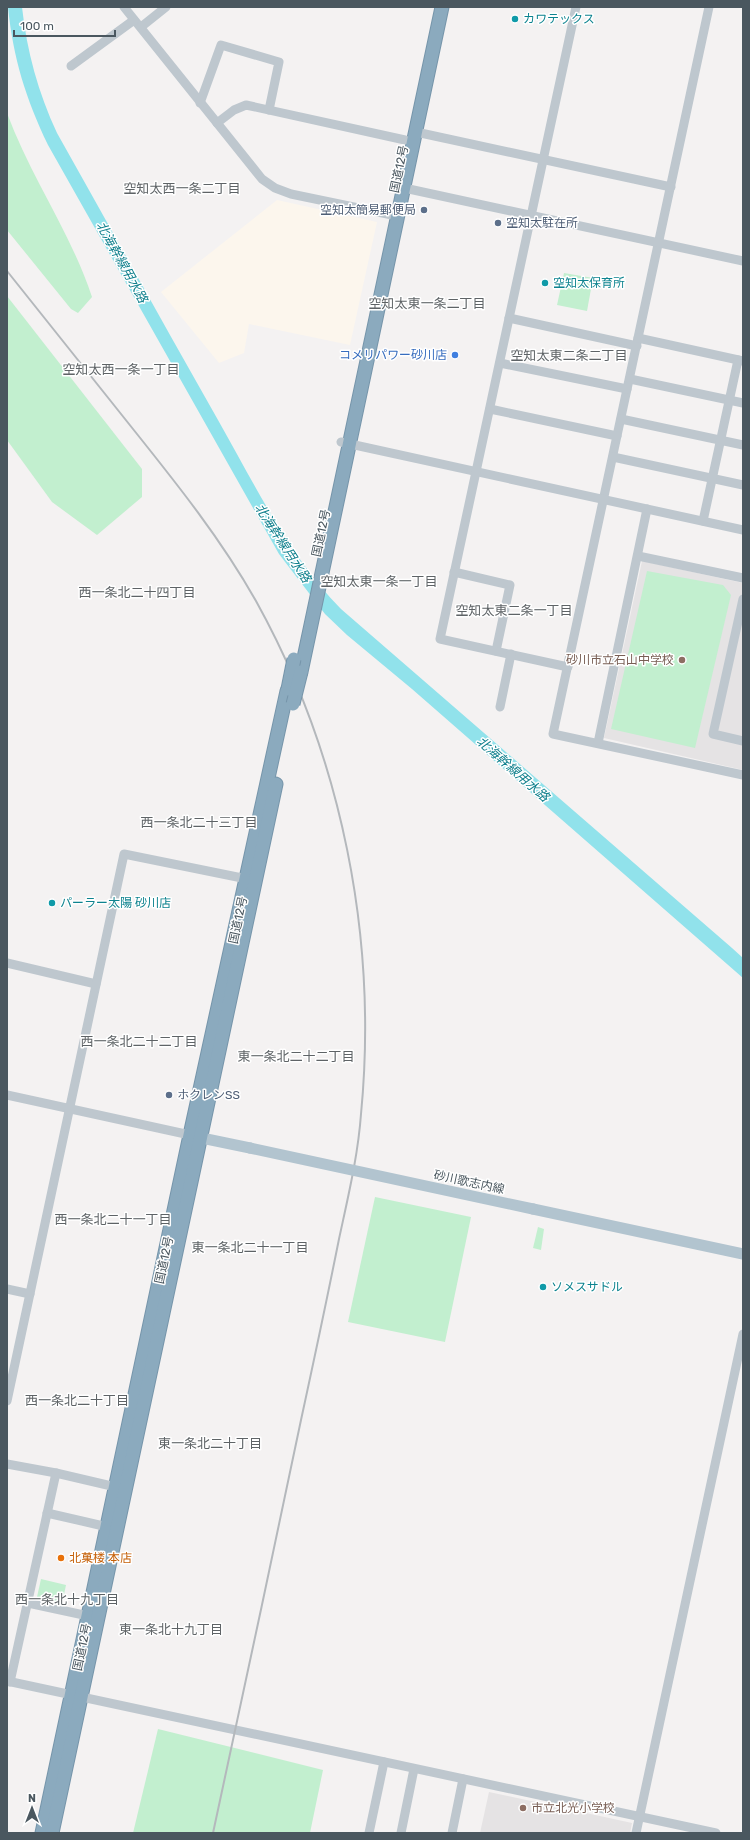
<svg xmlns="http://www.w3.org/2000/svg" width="750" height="1840" font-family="Rubik,'Noto Sans JP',sans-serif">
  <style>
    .commercial { fill: #fcf6ed }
    .education { fill: #e5e3e4 }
    .green { fill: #c2efcf }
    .water { fill: #91e2eb }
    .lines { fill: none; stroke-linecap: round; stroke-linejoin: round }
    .highway-casing { stroke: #7695aa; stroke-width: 15 }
    .minor { stroke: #bec7ce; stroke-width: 9 }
    .major { stroke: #b2c4cf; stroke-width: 11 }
    .highway { stroke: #8baabe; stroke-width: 13 }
    .rail { stroke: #b4b8bc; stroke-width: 2 }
    .highway-bridge-casing { stroke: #7695aa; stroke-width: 15; stroke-linecap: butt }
    .major-bridge { stroke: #b2c4cf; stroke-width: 11 }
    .highway-bridge { stroke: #8baabe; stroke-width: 13 }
    .culture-dot { fill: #0f9aa8; stroke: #fff; stroke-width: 1.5 }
    .service-dot { fill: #5c6f8a; stroke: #fff; stroke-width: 1.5 }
    .shop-dot { fill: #3f7fe0; stroke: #fff; stroke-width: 1.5 }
    .education-dot { fill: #8d6e63; stroke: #fff; stroke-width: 1.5 }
    .food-dot { fill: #e8710a; stroke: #fff; stroke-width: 1.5 }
    .labels { text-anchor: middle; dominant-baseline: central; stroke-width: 3; stroke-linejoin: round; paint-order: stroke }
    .culture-label { font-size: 12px; fill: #0d838f; stroke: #fff; text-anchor: start }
    .street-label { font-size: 12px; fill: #4a575f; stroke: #fff }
    .service-label { font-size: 12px; fill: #4e5e75; stroke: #fff; text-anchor: start }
    .shop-label { font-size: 12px; fill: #366cbe; stroke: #fff; text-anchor: end }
    .education-label { font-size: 12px; fill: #785e54; stroke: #fff; text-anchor: end }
    .food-label { font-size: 12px; fill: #c56008; stroke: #fff; text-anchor: start }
    .neighbourhood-label { font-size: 13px; fill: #5e6366; stroke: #fff }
    .water-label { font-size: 13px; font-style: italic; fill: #10808d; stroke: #fff }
  </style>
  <rect width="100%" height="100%" fill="#f4f2f2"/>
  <polygon class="commercial" points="277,200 377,222 350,345 249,324 244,353 219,363 161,292"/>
  <g class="education">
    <polygon points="642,561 743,583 743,770 604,738"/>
    <polygon points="489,1792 632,1823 630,1833 480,1833"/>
  </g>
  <g class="green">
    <path d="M7 113C30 176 71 233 92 297L78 313 71 309 7 230Z"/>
    <polygon points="564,273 593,278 587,311 557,305"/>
    <polygon points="7,296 142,469 142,497 97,535 52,502 7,440"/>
    <polygon points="647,571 723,585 731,595 695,748 611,729"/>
    <polygon points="375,1197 471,1217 445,1342 348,1322"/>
    <polygon points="538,1227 544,1229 541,1250 533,1248"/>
    <polygon points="41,1579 66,1585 62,1604 37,1597"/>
    <polygon points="158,1729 323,1770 310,1833 133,1833"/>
  </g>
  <path class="water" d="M8 7H22C27 52 38 92 57 133 111 229 164 325 218 420 255 485 289 556 341 609L732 948 743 958V978L412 689 347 635 325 614 279 554 48 145C26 99 13 58 8 7Z"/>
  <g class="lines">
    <g class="highway-casing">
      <g id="highway">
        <polyline points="301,672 442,7"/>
        <polyline points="42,1833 190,1135 287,691"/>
        <polyline points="52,1833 276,784"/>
      </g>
    </g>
    <g class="minor">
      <polyline points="124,7 262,179 275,188 291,194 397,216"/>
      <polyline points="709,7 553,734 743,775"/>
      <polyline points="141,27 166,7"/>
      <polyline points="71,66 134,20"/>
      <polyline points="200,103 221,45 279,62 269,110"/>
      <polyline points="217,123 234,110 246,105 405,140"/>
      <polyline points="416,132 671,187"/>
      <polyline points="395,186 743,261"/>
      <polyline points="509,318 637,346"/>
      <polyline points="638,338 743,361"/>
      <polyline points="500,363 627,389"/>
      <polyline points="630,379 743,403"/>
      <polyline points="490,409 617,436"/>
      <polyline points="621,419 743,445"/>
      <polyline points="341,442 743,530"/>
      <polyline points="613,457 743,485"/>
      <polyline points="703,521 738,360"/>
      <polyline points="638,556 743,578"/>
      <polyline points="454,572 510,585 496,651"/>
      <polyline points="743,599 713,734 743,741"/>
      <polyline points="568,667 440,639 576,7"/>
      <polyline points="500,707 511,654"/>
      <polyline points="598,743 647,509"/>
      <polyline points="7,963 96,984"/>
      <polyline points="7,1095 190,1135"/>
      <polyline points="7,1289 30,1294"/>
      <polyline points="7,1401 124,854 247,879"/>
      <polyline points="7,1464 56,1473 120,1488"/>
      <polyline points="47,1513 112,1528"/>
      <polyline points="28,1603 93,1617"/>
      <polyline points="7,1681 716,1833"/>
      <polyline points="10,1682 56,1473"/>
      <polyline points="369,1833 384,1762"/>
      <polyline points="401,1833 414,1769"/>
      <polyline points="452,1833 463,1779"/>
      <polyline points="636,1833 743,1334"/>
    </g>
    <g class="major">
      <polyline points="192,1136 250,1148"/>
      <polyline points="533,1209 743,1254"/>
    </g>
    <use href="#highway" class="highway"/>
    <path class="rail" d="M7 271C49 324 91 376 133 429 177 484 221 539 256 601 342 756 378 938 361 1114 358 1156 348 1197 339 1239 327 1299 314 1360 301 1420 272 1558 243 1695 213 1833"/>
    <g class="highway-bridge-casing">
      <g id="highway-bridge">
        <polyline points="288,689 294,659"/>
        <polyline points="293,704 301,672"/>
      </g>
    </g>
    <polyline class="major-bridge" points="250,1148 533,1209"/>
    <use href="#highway-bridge" class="highway-bridge"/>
  </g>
  <g class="culture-dot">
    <circle cx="515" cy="19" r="4"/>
    <circle cx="545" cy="283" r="4"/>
    <circle cx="52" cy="903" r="4"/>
    <circle cx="543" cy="1287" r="4"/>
  </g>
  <g class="service-dot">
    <circle cx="424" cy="210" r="4"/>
    <circle cx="498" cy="223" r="4"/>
    <circle cx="169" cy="1095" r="4"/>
  </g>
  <circle class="shop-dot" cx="455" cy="355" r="4"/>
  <g class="education-dot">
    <circle cx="682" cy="660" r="4"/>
    <circle cx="523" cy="1808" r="4"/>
  </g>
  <circle class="food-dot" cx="61" cy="1558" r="4"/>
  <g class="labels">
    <g class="culture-label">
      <text x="523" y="19">カワテックス</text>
      <text x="553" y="283">空知太保育所</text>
      <text x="60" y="903">パーラー太陽 砂川店</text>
      <text x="551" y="1287">ソメスサドル</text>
    </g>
    <g class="street-label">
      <text transform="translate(399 169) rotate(-78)">国道12号</text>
      <text transform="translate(321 533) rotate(-78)">国道12号</text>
      <text transform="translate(238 920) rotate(-78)">国道12号</text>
      <text transform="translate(469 1182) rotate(12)">砂川歌志内線</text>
      <text transform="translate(164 1260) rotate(-78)">国道12号</text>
      <text transform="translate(82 1647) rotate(-78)">国道12号</text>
    </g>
    <g class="service-label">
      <text x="416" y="210" text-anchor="end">空知太簡易郵便局</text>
      <text x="506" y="223">空知太駐在所</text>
      <text x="177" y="1095">ホクレンSS</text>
    </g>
    <g class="shop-label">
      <text x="447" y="355">コメリパワー砂川店</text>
    </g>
    <g class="education-label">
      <text x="674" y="660">砂川市立石山中学校</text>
      <text x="531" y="1808" text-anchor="start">市立北光小学校</text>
    </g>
    <g class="food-label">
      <text x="69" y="1558">北菓楼 本店</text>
    </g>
    <g class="neighbourhood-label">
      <text x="182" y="188">空知太西一条二丁目</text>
      <text x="427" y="303">空知太東一条二丁目</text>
      <text x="569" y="355">空知太東二条二丁目</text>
      <text x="121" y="369">空知太西一条一丁目</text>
      <text x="379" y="581">空知太東一条一丁目</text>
      <text x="137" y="592">西一条北二十四丁目</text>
      <text x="514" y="610">空知太東二条一丁目</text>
      <text x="199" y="822">西一条北二十三丁目</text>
      <text x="139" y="1041">西一条北二十二丁目</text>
      <text x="296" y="1056">東一条北二十二丁目</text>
      <text x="113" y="1219">西一条北二十一丁目</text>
      <text x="250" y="1247">東一条北二十一丁目</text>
      <text x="77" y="1400">西一条北二十丁目</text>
      <text x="210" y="1443">東一条北二十丁目</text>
      <text x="67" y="1599">西一条北十九丁目</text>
      <text x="171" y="1629">東一条北十九丁目</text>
    </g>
    <g class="water-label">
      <text transform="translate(122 262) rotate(61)">北海幹線用水路</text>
      <text transform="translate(283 543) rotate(57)">北海幹線用水路</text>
      <text transform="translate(513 769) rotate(41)">北海幹線用水路</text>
    </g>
  </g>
  <rect width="750" height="1840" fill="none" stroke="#4a575f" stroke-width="16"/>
  <g transform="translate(32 1808)" stroke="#ffffff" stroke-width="3" paint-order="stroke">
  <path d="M0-3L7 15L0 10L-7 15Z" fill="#4a575f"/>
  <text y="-6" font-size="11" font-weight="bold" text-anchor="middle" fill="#4a575f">N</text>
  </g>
  <path d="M14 30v6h101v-6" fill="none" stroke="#4a575f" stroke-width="2"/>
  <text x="20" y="30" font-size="12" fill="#4a575f" stroke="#ffffff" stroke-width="3" paint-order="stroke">100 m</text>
</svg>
